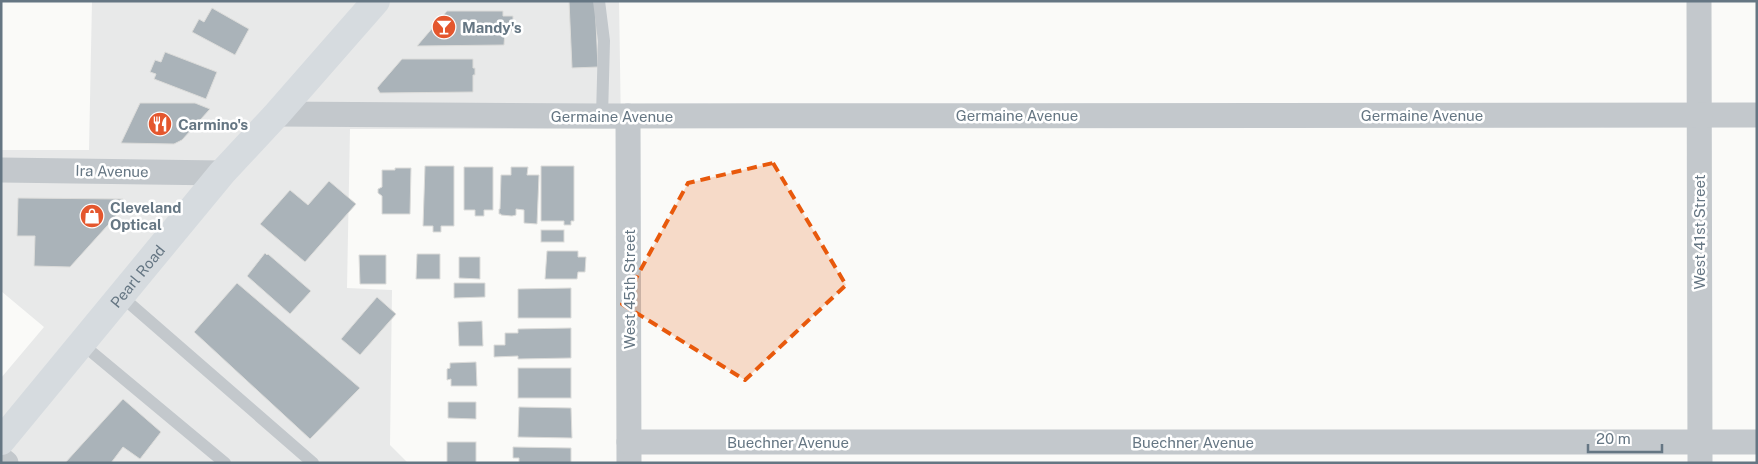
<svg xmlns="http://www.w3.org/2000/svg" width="1758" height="464" font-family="'Public Sans',sans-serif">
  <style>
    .built { fill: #e8e9e9 }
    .building { fill: #aab3b9; stroke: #dcdcda }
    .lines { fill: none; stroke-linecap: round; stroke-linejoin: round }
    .lane { stroke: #c3c8cc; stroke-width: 12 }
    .street { stroke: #c3c8cc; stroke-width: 25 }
    .primary { stroke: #d6dbdf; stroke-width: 28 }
    .marked { fill: #e8590c; fill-opacity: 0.2; stroke: #e8590c; stroke-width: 4; stroke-dasharray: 10 6; stroke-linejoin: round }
    .labels { text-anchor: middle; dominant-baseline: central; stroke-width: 5; stroke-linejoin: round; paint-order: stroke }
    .poi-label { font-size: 15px; font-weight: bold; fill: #657683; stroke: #fff; text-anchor: start }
    .street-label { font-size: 15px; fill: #657683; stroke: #fff }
  </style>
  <rect width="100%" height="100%" fill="#fafaf8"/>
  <polygon class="built" points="92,1 619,1 621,129 350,129 347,288 392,290 390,445 408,463 1,463 1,378 44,327 1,291 1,150 89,150"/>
  <g class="building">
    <polygon points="569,1 595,1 598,67 572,68"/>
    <polygon points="212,8 249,29 235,55 192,32 199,19 204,22"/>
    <polygon points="447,11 503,11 503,16 513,16 513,31 505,31 504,45 417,46"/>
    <polygon points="165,52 217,72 206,99 154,79 156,74 150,72 155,60 161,62"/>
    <polygon points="402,59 473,59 473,68 475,68 475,75 473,75 473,92 380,93 377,88"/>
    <polygon points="140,103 195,103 210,109 182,140 174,144 121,143"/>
    <polygon points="425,166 454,166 454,226 441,226 441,232 433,232 433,226 423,226"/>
    <polygon points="541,166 574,166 574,221 571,221 571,225 564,225 564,221 541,221"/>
    <polygon points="464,167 493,167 493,210 484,210 484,216 475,216 475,210 464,210"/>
    <polygon points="511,167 528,167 527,175 539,175 537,224 524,223 524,210 516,209 516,215 512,216 501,215 501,214 499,214 499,209 500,209 501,175 511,175"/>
    <polygon points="395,168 411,168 410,214 382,214 382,196 378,193 378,189 382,187 382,170 395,170"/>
    <polygon points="329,181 356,204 305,262 260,224 290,190 308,205"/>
    <polygon points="18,198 123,199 126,205 70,267 34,266 35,236 17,236"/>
    <rect x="541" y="230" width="23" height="12"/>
    <polygon points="547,251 578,251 578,257 586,257 585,272 578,272 577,279 545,279"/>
    <polygon points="265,253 267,255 268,254 311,291 290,314 247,276"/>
    <polygon points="417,254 440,254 440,279 416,279"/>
    <polygon points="359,255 386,255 386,284 360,284"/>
    <polygon points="459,257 480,257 480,279 459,278"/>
    <polygon points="237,283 360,388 310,439 194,332"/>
    <polygon points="454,283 485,283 485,297 454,298"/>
    <polygon points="571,288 571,318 518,318 518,289"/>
    <polygon points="377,297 396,314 360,355 341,339"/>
    <polygon points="482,321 483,346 459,346 458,322"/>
    <polygon points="571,328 571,358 518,359 518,356 494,357 494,345 505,345 505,333 518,333 518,329"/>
    <polygon points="476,362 477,386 451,386 451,379 447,380 447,369 450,368 450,363"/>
    <rect x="518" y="368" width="53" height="30"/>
    <polygon points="123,399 161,432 140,459 123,447 111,463 65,463"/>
    <polygon points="448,402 476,402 476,419 448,418"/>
    <polygon points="519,407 571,408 572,438 518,437"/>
    <rect x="447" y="442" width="29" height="21"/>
    <polygon points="513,447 571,448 571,463 519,463 519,458 513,458"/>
  </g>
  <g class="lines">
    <g class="lane">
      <polyline points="599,1 604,41 602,116"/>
      <polyline points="121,296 313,463"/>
      <polyline points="82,344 225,463"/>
    </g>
    <g class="street">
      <polyline points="1699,1 1700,463"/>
      <polyline points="277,114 602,116 1757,115"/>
      <polyline points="628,116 629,463"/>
      <polyline points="1,170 222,173"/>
      <polyline points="629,442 1757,442"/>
      <polyline points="1,459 6,463"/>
    </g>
    <path class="primary" id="s1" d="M1 441 222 173 277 114 376 1"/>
  </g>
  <path class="marked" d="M773 163 846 285 745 380 622 304 688 183Z"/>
  <defs>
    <g id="bar-disc" transform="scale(1.25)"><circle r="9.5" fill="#e4572e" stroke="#fff"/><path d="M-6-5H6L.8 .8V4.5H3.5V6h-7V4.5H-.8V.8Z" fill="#fff"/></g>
    <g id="restaurant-disc" transform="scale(1.25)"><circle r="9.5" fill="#e4572e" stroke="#fff"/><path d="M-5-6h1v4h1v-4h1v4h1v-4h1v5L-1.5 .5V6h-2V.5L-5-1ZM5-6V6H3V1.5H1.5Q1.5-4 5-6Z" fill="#fff"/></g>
    <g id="shop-disc" transform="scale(1.25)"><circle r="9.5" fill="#e4572e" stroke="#fff"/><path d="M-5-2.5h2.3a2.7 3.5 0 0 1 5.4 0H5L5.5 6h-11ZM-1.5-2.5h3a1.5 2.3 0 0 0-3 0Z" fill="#fff"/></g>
  </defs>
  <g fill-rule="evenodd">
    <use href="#bar-disc" x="444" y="27"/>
    <use href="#restaurant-disc" x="160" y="124"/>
    <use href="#shop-disc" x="92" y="216"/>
  </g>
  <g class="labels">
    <g class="poi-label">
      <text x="462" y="27">Mandy's</text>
      <text x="178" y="124">Carmino's</text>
      <text x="110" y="207">Cleveland<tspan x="110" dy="17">Optical</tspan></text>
    </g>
    <g class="street-label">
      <text x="1017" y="115">Germaine Avenue</text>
      <text x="1422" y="115">Germaine Avenue</text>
      <text x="612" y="116">Germaine Avenue</text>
      <text transform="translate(112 171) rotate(1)">Ira Avenue</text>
      <text transform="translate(1699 232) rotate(-90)">West 41st Street</text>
      <text stroke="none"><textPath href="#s1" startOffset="214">Pearl Road</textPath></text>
      <text transform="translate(629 289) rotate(-90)">West 45th Street</text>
      <text x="788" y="442">Buechner Avenue</text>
      <text x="1193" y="442">Buechner Avenue</text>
    </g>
  </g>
  <rect width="1758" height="464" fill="none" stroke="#657683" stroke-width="5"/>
  <path d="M1588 444v8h74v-8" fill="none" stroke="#657683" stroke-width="2.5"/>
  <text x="1596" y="444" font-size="15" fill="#657683" stroke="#ffffff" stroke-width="4" paint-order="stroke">20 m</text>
</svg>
